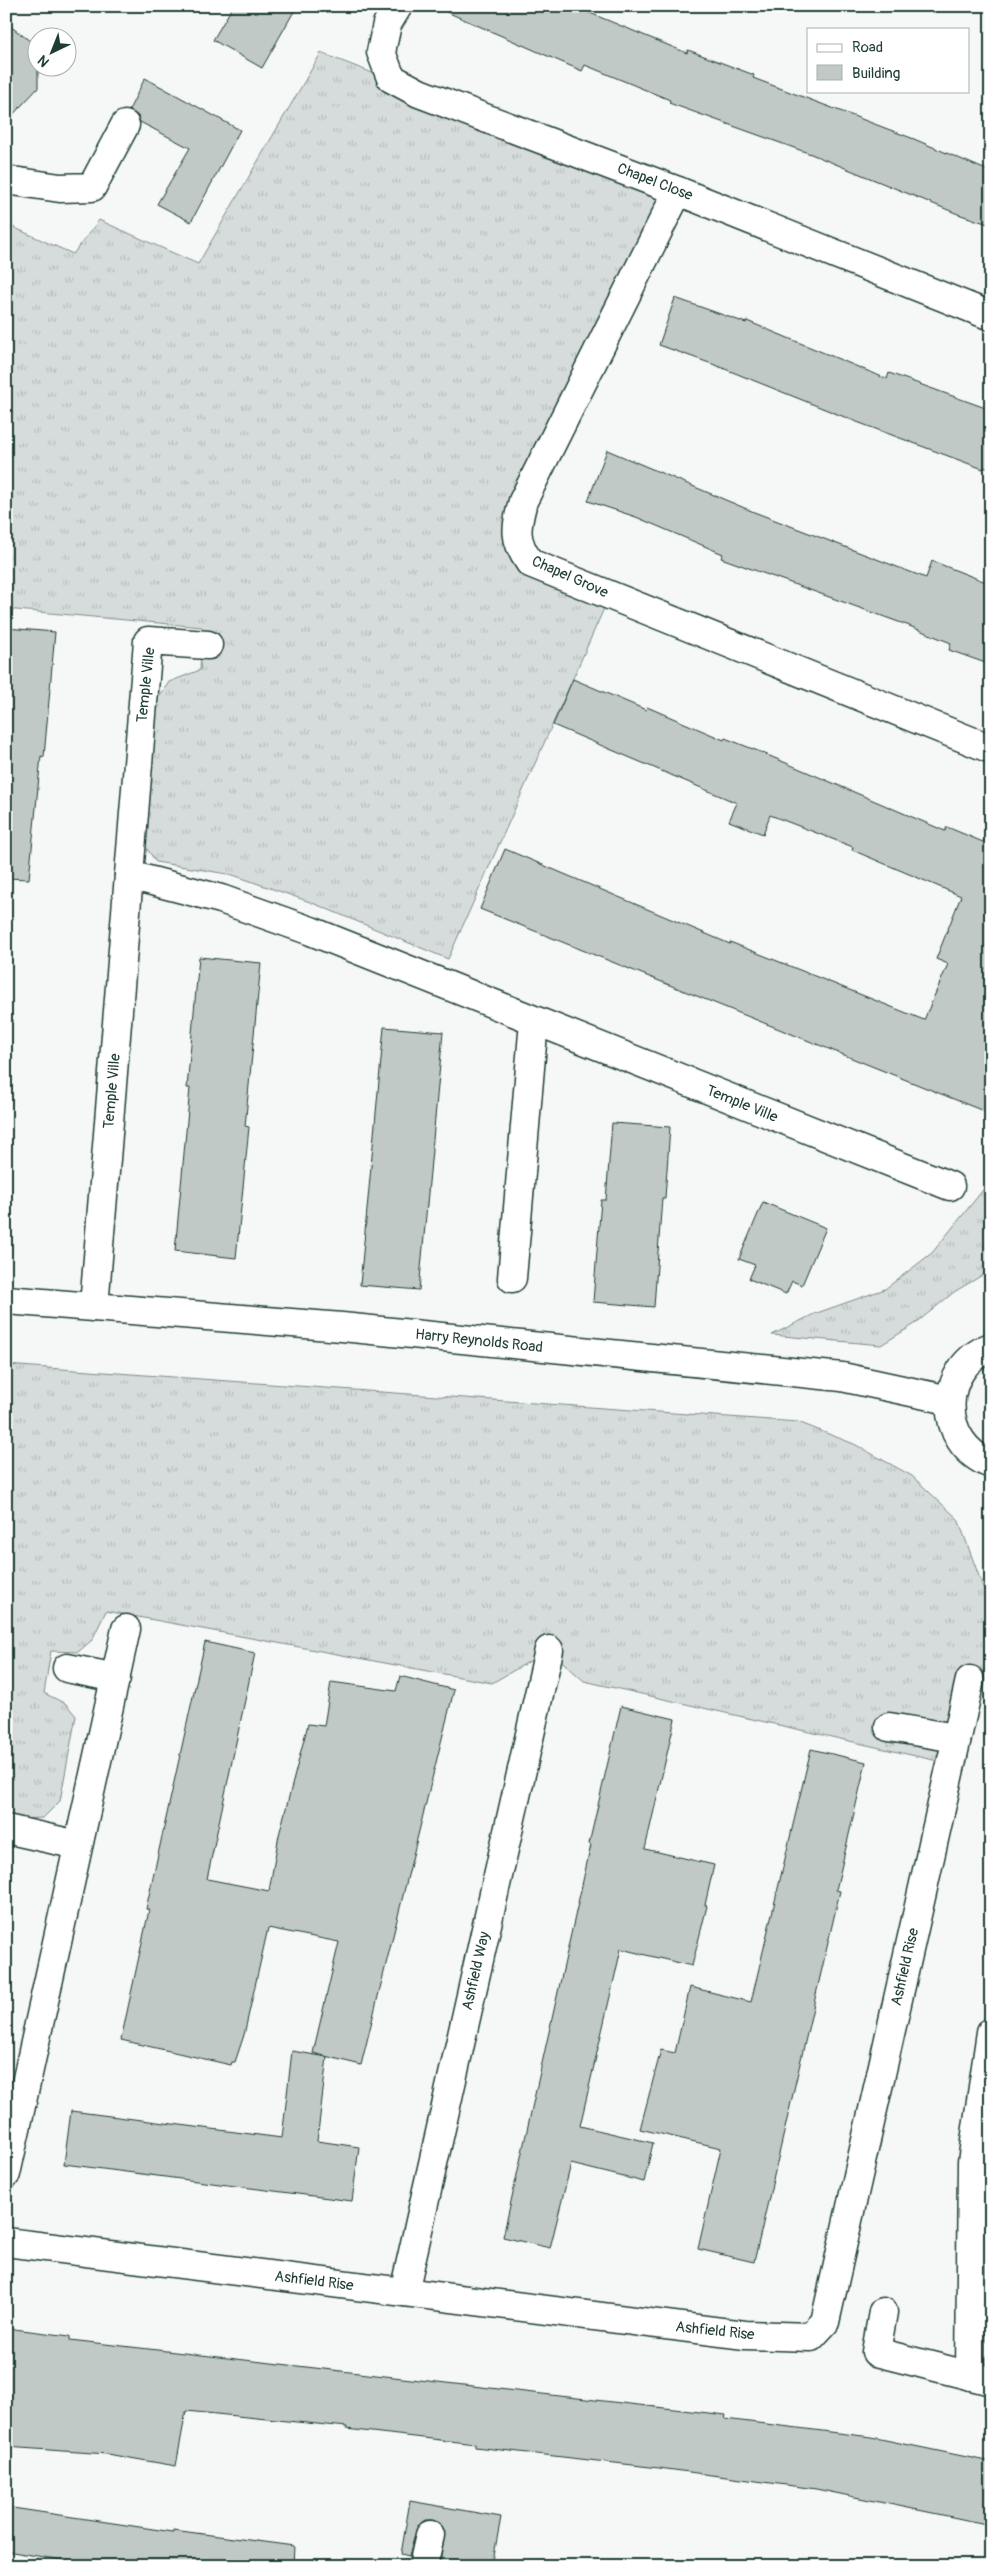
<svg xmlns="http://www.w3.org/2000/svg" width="997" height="2572" font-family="Pangolin,sans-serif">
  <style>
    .grass { fill: url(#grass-tufts); stroke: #7a8c88 }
    .building { fill: #c0c9c6; stroke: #1f3d34 }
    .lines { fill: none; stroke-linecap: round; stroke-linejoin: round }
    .minor-casing { stroke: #1f3d34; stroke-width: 31 }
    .minor { stroke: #fff; stroke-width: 28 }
    .labels { text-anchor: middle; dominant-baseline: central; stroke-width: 4; stroke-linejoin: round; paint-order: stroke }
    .street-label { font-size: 15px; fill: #1f3d34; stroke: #fff }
  </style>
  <defs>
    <pattern id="grass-tufts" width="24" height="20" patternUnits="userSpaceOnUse" patternTransform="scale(1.25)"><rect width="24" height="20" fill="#d6dcdb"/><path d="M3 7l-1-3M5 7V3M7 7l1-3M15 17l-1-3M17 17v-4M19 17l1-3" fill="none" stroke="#b7bebd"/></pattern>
  </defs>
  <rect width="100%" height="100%" fill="#f6f7f7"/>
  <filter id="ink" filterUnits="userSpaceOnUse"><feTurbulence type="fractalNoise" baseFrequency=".02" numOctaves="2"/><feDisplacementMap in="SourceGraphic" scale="10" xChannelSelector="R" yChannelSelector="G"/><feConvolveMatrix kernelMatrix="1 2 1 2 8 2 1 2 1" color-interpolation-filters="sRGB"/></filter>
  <g filter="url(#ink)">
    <g class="grass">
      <polygon points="321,53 678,191 523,501 519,548 610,595 448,959 310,902 233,875 156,862 143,843 158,698 169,682 200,670 202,627 6,609 6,224 73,254 99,220 198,264"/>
      <polygon points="991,1180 991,1270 954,1292 915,1324 881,1345 772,1335 814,1314 885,1289 932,1253"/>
      <polygon points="6,1365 798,1422 854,1444 912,1476 958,1519 991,1609 990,1673 970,1680 951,1764 584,1681 549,1650 492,1683 106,1611 92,1640 78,1652 51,1651 44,1693 66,1704 76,1716 60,1801 43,1818 16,1819 6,1817"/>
    </g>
    <g class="building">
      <polygon points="233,6 297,6 262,68 213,40"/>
      <polygon points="433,6 573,6 687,53 688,50 754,75 753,78 914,139 991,172 991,225 958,214 811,154 669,103 670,100 585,65 582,71"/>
      <polygon points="6,23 38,47 38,88 6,122"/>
      <polygon points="145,78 240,130 191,222 157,204 190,148 140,122 138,116 129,110"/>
      <polygon points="675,298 746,323 747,321 887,379 889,373 991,410 991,470 984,467 983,469 857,422 715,365 659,345"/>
      <polygon points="607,450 754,512 926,578 932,561 991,584 991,665 949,650 951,643 907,625 721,558 723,554 636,517 588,501"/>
      <polygon points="6,628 55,632 44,757 41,756 29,879 6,878"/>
      <polygon points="573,679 646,710 647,707 724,740 725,738 758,751 945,831 947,827 983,842 991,826 991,1114 480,909 505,849 730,944 730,942 924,1020 948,964 936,959 961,896 852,850 853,847 770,815 763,834 729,821 737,803 553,725"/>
      <polygon points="199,957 261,963 245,1126 249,1127 236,1258 175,1251 190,1088 187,1088"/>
      <polygon points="384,1027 443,1032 419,1290 360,1285"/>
      <polygon points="612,1123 670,1127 665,1198 662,1198 654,1307 593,1302 601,1200 606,1200"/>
      <polygon points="763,1202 826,1228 802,1285 792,1281 786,1294 749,1279 755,1265 739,1259"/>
      <polygon points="205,1642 255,1653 207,1879 269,1891 279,1835 308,1724 324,1726 331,1682 396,1691 400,1676 454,1690 361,2065 313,2053 339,1942 268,1928 244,2035 235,2062 232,2062 231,2065 121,2040 149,1910 146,1909"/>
      <polygon points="621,1706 675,1719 645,1849 714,1865 705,1905 707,1906 692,1966 621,1949 580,2126 653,2143 644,2182 571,2164 550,2248 503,2237 591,1845 589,1844"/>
      <polygon points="811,1749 866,1762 836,1890 840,1891 754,2262 698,2249 721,2148 640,2129 661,2050 675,2053 690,1987 751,2002"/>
      <polygon points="292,2051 327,2057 317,2141 359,2147 352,2201 64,2164 71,2111 282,2138"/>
      <polygon points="6,2328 70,2336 70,2340 726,2415 725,2419 871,2437 991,2462 991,2525 816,2489 659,2468 475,2447 475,2444 346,2429 347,2427 186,2411 176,2466 107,2454 6,2447"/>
      <polygon points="410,2501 501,2517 492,2566 459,2566 440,2562 445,2531 440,2523 433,2520 425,2520 418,2525 409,2556 401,2554"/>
      <polygon points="6,2507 173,2532 173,2530 294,2546 293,2566 100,2566 6,2551"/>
    </g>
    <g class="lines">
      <g class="minor-casing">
        <g id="minor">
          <polyline points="398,6 387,24 381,52 391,78 419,93 678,191 991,316"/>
          <polyline points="6,180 60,188 92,187 125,125"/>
          <path d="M678 191 523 501C516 528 513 539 530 563L991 749"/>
          <polyline points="208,645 148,641 129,875 221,899 311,931 950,1186"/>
          <polyline points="512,1278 534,1021"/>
          <polyline points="6,1300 342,1327 842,1377 949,1400"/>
          <polyline points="94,1307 129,875"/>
          <path d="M991 1347C937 1367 937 1444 991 1464"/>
          <polyline points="67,1668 116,1678"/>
          <polyline points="889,1727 956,1738"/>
          <polyline points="6,1829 78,1845"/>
          <polyline points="6,2174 126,1629"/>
          <polyline points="6,2242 745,2335 811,2337 825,2322 970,1680"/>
          <polyline points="404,2292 549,1650"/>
          <polyline points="883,2312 876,2352 991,2381"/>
          <polyline points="970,2376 972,2162 991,2032"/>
          <polyline points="423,2566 430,2535"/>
        </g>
      </g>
      <use href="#minor" class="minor"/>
    </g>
  </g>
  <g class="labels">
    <g class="street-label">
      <text transform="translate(655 182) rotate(21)">Chapel Close</text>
      <text transform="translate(570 577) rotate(24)">Chapel Grove</text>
      <text transform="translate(146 685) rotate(-84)">Temple Ville</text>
      <text transform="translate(112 1091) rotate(-85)">Temple Ville</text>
      <text transform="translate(742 1104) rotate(22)">Temple Ville</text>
      <text transform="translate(479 1341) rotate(6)">Harry Reynolds Road</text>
      <text transform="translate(905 1967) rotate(-77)">Ashfield Rise</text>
      <text transform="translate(476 1971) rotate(-77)">Ashfield Way</text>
      <text transform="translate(314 2281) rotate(7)">Ashfield Rise</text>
      <text transform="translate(715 2331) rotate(6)">Ashfield Rise</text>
    </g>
  </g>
  <rect width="997" height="2572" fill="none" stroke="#fff" stroke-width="25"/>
  <rect x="12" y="12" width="972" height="2547" fill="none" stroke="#1f3d34" stroke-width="2" filter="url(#ink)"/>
  <rect x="807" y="28" width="162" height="65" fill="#ffffff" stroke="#a5b1ae"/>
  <rect x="817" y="44" width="25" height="8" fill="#ffffff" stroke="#a5b1ae"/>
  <text x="852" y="52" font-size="15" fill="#1f3d34">Road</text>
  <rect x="817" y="65" width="25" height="15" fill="#c0c9c6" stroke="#a5b1ae"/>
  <text x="852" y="78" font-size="15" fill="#1f3d34">Building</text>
  <g transform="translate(52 52) rotate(223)"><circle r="24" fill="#ffffff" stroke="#a5b1ae"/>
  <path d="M0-4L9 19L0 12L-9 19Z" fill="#1f3d34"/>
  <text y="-8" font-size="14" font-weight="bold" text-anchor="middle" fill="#1f3d34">N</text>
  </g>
</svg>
